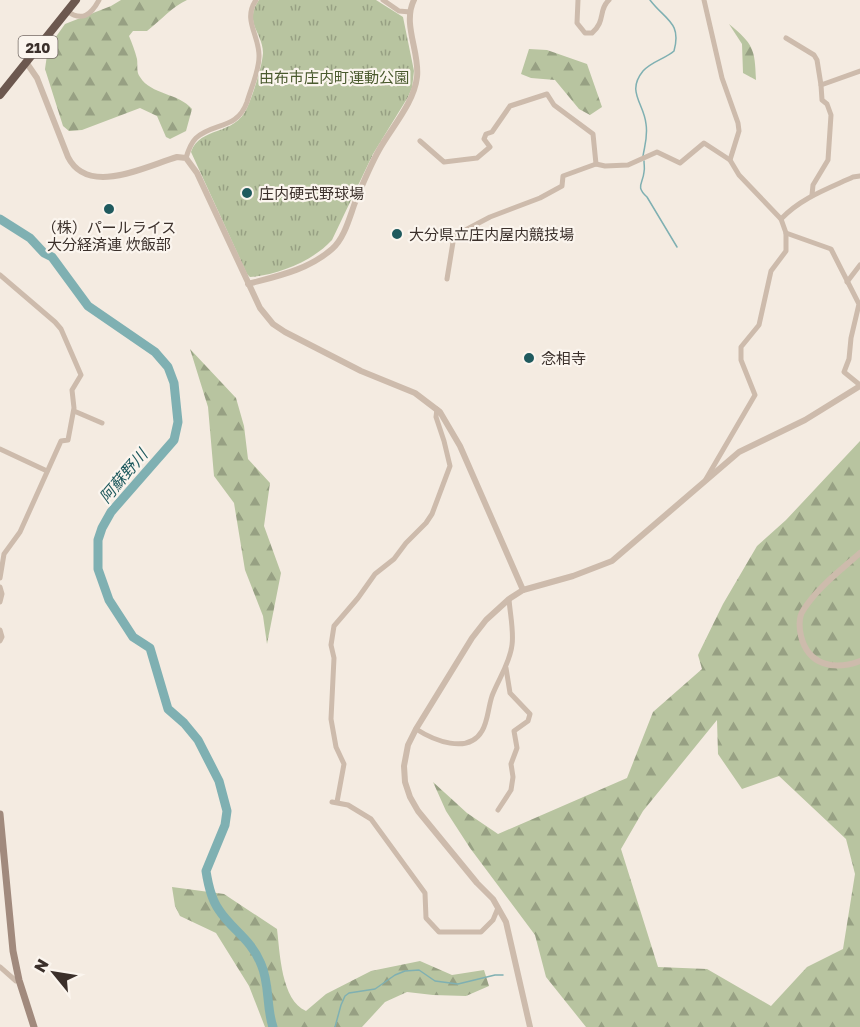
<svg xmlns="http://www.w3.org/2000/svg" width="860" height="1027" font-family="'Golos Text','Noto Sans JP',sans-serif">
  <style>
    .forest { fill: url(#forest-firs); fill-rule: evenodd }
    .park { fill: url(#park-tufts) }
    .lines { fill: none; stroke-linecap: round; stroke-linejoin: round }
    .stream { stroke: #7fb0b2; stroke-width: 1.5 }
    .river { stroke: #7fb0b2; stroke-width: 9 }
    .minor { stroke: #cdbbac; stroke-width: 5 }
    .tertiary { stroke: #cdbbac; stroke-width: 6 }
    .secondary { stroke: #a18a7d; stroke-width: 7 }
    .trunk { stroke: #6c584f; stroke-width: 8 }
    .poi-dot { fill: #1f5a5e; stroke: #fbf5ee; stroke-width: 2 }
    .labels { text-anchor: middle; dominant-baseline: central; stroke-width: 4.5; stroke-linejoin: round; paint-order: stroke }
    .shield { fill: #fbf5ee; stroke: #756b66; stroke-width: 1.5 }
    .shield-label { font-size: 14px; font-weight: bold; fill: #3b302b }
    .park-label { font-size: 15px; fill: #4a5a2e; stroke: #fbf5ee }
    .poi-label { font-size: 15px; fill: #3b302b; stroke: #fbf5ee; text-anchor: start }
    .water-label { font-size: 16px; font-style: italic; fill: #1f5a5e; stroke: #fbf5ee }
  </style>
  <defs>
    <pattern id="forest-firs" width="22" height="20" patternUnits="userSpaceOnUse" patternTransform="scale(1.5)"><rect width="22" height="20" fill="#b8c4a0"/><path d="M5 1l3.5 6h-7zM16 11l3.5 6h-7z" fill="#97a083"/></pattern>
    <pattern id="park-tufts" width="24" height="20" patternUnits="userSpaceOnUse" patternTransform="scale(1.5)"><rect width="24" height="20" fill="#b8c4a0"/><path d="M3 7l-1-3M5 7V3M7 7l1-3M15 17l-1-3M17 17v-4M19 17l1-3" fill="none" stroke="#97a083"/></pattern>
  </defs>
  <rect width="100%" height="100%" fill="#f4ebe1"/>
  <g class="forest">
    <path d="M121 0H187C173 6 160 21 147 31H133L129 36C132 43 135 51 137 59 138 65 136 72 140 77 151 95 179 93 192 109L186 131 170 139 166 137 157 116 140 108 82 130 69 131 63 126 45 69 48 48 65 24 111 6Z"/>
    <path d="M729 24C753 44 755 48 756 80L743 73 742 44Z"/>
    <polygon points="529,49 547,50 587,64 602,107 590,115 579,109 555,80 531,78 521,74"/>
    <polygon points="190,349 236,398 244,426 248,459 270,483 264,526 281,573 267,644 263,616 245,570 234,503 214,476 208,407"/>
    <path d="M860 441V1027H586L546 977 535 935 470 848 446 811 433 782 467 813 498 834 627 778 653 712 702 669 698 655 723 604 757 546 786 520ZM717 720 718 754 742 789 779 776 846 839 855 874 843 949 807 967 771 1006 707 969 658 967 621 849 643 811Z"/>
    <path d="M172 887 224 894 277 929C280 953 281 1000 306 1011L326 994 371 971 420 961 452 975 484 970 489 986 466 996 433 995 407 992 385 1002 362 1027H265L249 986 216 933 180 916 175 906Z"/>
  </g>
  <path class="park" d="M259 0H376L403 17 414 71 412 88 408 97 373 154 332 240C313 261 278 275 250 277L247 274 191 152C200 126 235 136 247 108 253 94 262 68 263 53 263 32 243 23 259 0Z"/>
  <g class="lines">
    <g class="stream">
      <path d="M643 156C645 144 648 136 646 124 644 103 626 92 643 71 652 61 665 59 674 51 682 22 665 20 650 0"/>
      <path d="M644 161C644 165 645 169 644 172 643 184 635 186 647 197L677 247"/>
      <polyline points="335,1027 341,1005 345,996 349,993 375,989 395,975 405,971 419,970 435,981 458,984 495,975 503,975"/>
    </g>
    <path class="river" d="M0 219 30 238 44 253 52 257 88 306 155 352 168 367 174 383 178 422 174 440 111 512 102 528 98 540V569L109 600 133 637 150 648 168 709 184 723 198 740 219 781 227 811 225 825 206 871C208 884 211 899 219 910 232 930 251 939 261 964 270 984 266 1007 273 1027"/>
    <g class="minor">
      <polyline points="383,0 399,11 410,12"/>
      <path d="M578 0 577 23 585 33H592C606 21 598 10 609 0"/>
      <polyline points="704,0 722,78 738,123 739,131 730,160"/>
      <path d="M67 11C82 22 91 15 99 0"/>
      <polyline points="786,38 814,55 817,60 821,85"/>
      <polyline points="420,141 444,162 477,158 490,147 484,139 486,134 492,132 510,106 547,94 554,105 593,134 596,164"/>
      <path d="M186 158C188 151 191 143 196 138 214 122 237 130 247 102 251 88 259 71 259 57 260 36 242 20 256 0"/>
      <polyline points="812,195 813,185 828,160 831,115 827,104 822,100 821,85 860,71"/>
      <path d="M781 219C801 198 827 189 853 177L860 176"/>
      <polyline points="786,233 831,249 859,304 851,338 849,359 844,372 860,385"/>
      <polyline points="0,275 55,322 61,329 81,375 72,390 74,408 68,440 61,441 20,532 4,554 0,578"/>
      <polyline points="447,279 454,236 490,217 540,198 562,186 563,176 596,164 605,166 628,165 657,152 680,163 704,143 730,160 739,175 781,219 786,233 786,251 771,271 759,325 741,347 741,360 755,395 706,479"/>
      <polyline points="847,282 860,265"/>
      <polyline points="74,411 102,423"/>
      <polyline points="0,449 47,471"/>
      <polyline points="0,587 2,594 0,602"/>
      <polyline points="0,630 2,637 0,641"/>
      <path d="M416 729C433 740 468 755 482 731 488 721 488 708 492 696 498 680 510 663 512 645 514 631 510 614 509 599"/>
      <polyline points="332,802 348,805 371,819 425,893 426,918 439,932 481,932 493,920 498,908"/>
      <polyline points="337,802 344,764 336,747 331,719 334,658 331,645 334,626 358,598 375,574 394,559 406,543 426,523 432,514 450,466 444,441 436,417 437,409"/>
      <polyline points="498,810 511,790 513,777 511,764 517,748 514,731 528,721 530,714 510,693 506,668"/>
      <polyline points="0,967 16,981 19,980"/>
    </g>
    <g class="tertiary">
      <path d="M26 62 37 78 68 157C88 197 146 166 177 157L186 158 197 173 260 308 273 324 285 332 361 371 415 393 440 412 460 446 523 590"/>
      <path d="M248 284C278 276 308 270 332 249 345 238 350 215 356 200 363 183 370 166 379 150 392 127 414 103 417 77 420 52 402 24 414 0"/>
      <path d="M860 553C841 570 818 587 804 609 798 617 799 627 801 636 808 665 834 671 860 661"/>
      <polyline points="530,1027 506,922 493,899 477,883 418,811 410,797 405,782 404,766 408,745 416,729 472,638 486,620 509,599 523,590 573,576 612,561 739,452 805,420 860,386"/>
    </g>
    <polyline class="secondary" points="0,814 13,951 19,980 34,1027"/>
    <polyline class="trunk" points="0,95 76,0"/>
  </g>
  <g class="poi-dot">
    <circle cx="247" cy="193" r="6"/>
    <circle cx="109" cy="209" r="6"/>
    <circle cx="397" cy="234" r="6"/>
    <circle cx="529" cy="358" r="6"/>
  </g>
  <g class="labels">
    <rect class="shield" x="18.5" y="36" width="39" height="22" rx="4.5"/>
    <g class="shield-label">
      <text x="38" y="47">210</text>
    </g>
    <g class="park-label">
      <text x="334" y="77">由布市庄内町運動公園</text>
    </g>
    <g class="poi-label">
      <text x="259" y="193">庄内硬式野球場</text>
      <text x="109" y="227" text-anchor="middle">（株）パールライス<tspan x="109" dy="17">大分経済連 炊飯部</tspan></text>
      <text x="409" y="234">大分県立庄内屋内競技場</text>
      <text x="541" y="358">念相寺</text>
    </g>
    <g class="water-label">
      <text transform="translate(123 476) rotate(-50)">阿蘇野川</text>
    </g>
  </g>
  <g transform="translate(54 973) rotate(300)" stroke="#fbf5ee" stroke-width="4.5" paint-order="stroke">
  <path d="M0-4.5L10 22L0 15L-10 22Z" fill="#3b302b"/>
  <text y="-9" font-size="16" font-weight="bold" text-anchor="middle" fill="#3b302b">N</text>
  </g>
</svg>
